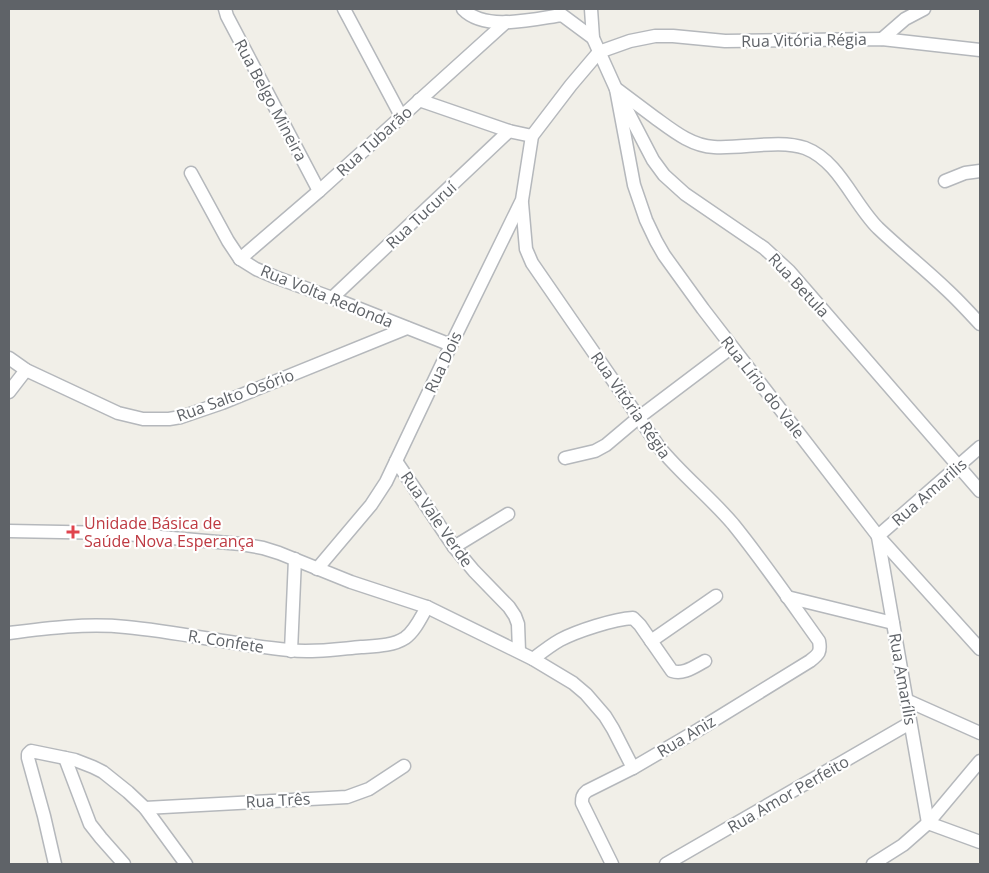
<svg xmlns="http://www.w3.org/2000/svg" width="989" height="873" font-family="'Open Sans',sans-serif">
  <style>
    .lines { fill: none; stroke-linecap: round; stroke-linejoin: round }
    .minor-casing { stroke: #b5b8bc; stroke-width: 15 }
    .minor { stroke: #fff; stroke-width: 12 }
    .health-dot { fill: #e0444e; stroke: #fff; stroke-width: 2 }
    .labels { text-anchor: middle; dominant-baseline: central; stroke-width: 4.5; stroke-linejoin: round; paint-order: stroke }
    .street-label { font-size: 16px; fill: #5f6368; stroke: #fff }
    .health-label { font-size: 16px; fill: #be3a42; stroke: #fff; text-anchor: start }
  </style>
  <rect width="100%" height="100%" fill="#f1efe8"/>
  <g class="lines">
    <g class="minor-casing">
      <g id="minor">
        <polyline points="225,9 227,16 319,191"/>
        <polyline points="344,9 401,116"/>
        <path d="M463 9C485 32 534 19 562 15L593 38"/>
        <polyline points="591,9 593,38 616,89 653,160 664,175 685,194 764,248 789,271 980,491"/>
        <polyline points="882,39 905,19 924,9"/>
        <polyline points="616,89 634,185 646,220 656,241 664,255 703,309 878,536 980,649"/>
        <path d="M618 90C630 99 642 108 654 117 672 130 691 146 714 147 741 149 780 139 805 148 839 161 853 203 878 228 900 249 924 268 946 289 958 300 969 312 980 324"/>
        <polyline points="419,100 509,131 532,136"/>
        <polyline points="191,173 228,241 240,259 256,269 275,277 332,298 451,345"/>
        <polyline points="945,181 965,173 980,171"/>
        <path d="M522 203 526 249 532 263 659 447C682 475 710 497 733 524 763 561 791 602 819 641 821 652 819 654 810 661L698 730 633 768 587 791C582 795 582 798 582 803L612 864"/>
        <polyline points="240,259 319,191 506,22"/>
        <polyline points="332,298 509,131"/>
        <polyline points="9,358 26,370 118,413 143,419 169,419 181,417 222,403 407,328"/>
        <polyline points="9,392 26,370"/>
        <polyline points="565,458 595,451 606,445 638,418 732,347"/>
        <polyline points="396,461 454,547 474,571 509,607 515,616 518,624 519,651"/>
        <polyline points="9,531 114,533 241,544 263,548 279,553 351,582 427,607 533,659 573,683 586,694 605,716 613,729 633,768"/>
        <polyline points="878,536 980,447"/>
        <polyline points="878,537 928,823"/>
        <polyline points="454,547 508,514"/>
        <polyline points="317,569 371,505 386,482 451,345 522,200 532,136 571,85 599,52 630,41 655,36 673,36 725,41 882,39 980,50"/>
        <polyline points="787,597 893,623"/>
        <path d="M9 633C48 628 87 623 126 627 181 632 234 645 289 650 311 653 338 649 361 647 375 646 393 646 405 638 415 631 421 617 427 607"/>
        <polyline points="651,641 716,596"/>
        <polyline points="291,651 295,559"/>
        <path d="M533 659C542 652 551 645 560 640 577 631 614 619 633 618L640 625 672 671C684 675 695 666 705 661"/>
        <polyline points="906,700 980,733"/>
        <polyline points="65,758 90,824 101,838 124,864"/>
        <polyline points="145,808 347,797 369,789 404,766"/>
        <polyline points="928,823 980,842"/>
        <polyline points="55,864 44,816 28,758 28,754 31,751 75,760 93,767 103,772 128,792 145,808 186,864"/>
        <polyline points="666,864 910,723"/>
        <polyline points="873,864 903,845 928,823 980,761"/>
      </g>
    </g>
    <use href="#minor" class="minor"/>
  </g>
  <path class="health-dot" d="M70.5 524.5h5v5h5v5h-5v5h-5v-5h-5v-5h5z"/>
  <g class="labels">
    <g class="street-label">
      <text transform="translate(804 40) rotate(-1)">Rua Vitória Régia</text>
      <text transform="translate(271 100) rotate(62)">Rua Belgo Mineira</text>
      <text transform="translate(374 141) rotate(-42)">Rua Tubarão</text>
      <text transform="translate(421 215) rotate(-43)">Rua Tucuruí</text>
      <text transform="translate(799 285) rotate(47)">Rua Betula</text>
      <text transform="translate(327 296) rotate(22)">Rua Volta Redonda</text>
      <text transform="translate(443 362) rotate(-65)">Rua Dois</text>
      <text transform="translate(763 387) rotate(52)">Rua Lírio do Vale</text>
      <text transform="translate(235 395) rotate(-20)">Rua Salto Osório</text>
      <text transform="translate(631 405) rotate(55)">Rua Vitória Régia</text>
      <text transform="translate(929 492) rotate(-41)">Rua Amarilis</text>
      <text transform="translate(437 519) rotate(55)">Rua Vale Verde</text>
      <text transform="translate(226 641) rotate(9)">R. Confete</text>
      <text transform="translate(903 679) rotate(80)">Rua Amarílis</text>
      <text transform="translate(686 736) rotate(-31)">Rua Aniz</text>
      <text transform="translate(788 794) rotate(-30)">Rua Amor Perfeito</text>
      <text transform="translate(278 800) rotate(-3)">Rua Três</text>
    </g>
    <g class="health-label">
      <text x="84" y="523">Unidade Básica de<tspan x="84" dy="18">Saúde Nova Esperança</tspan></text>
    </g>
  </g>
  <rect width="989" height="873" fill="none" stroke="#5f6368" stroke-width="20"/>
</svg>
